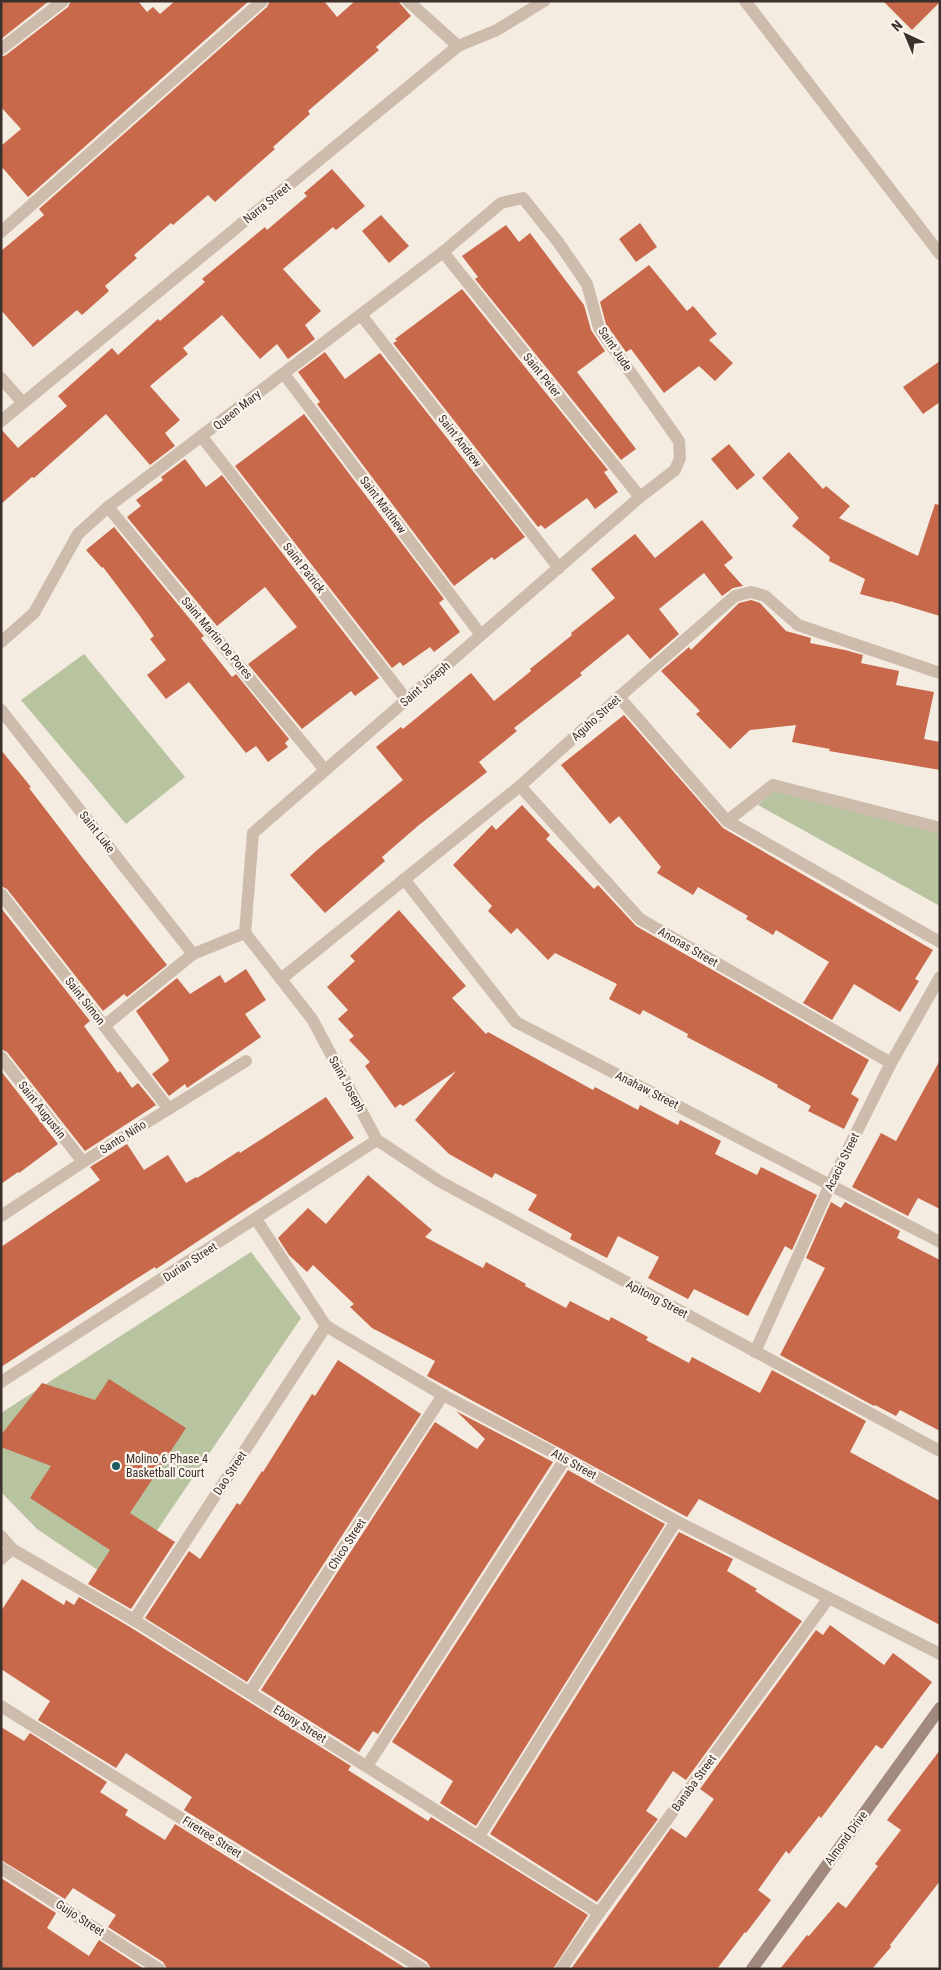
<svg xmlns="http://www.w3.org/2000/svg" width="941" height="1970" font-family="'Roboto Condensed',sans-serif">
  <style>
    .green { fill: #b8c4a0 }
    .building { fill: #c8694b }
    .lines { fill: none; stroke-linecap: round; stroke-linejoin: round }
    .street { stroke: #cdbbac; stroke-width: 12 }
    .secondary { stroke: #a18a7d; stroke-width: 12 }
    .poi-dot { fill: #1f5a5e; stroke: #fbf5ee; stroke-width: 2 }
    .labels { text-anchor: middle; dominant-baseline: central; stroke-width: 4.5; stroke-linejoin: round; paint-order: stroke }
    .street-label { font-size: 12px; fill: #3b302b; stroke: #fbf5ee }
    .poi-label { font-size: 12px; fill: #3b302b; stroke: #fbf5ee; text-anchor: start }
  </style>
  <rect width="100%" height="100%" fill="#f4ebe1"/>
  <g class="green">
    <polygon points="84,654 185,777 126,824 21,700"/>
    <polygon points="774,791 940,831 940,906 758,805"/>
    <polygon points="251,1252 301,1318 120,1585 37,1529 1,1492 1,1413"/>
  </g>
  <g class="building">
    <polygon points="1,1 49,1 1,39"/>
    <polygon points="71,1 138,1 147,12 153,7 160,14 175,1 249,1 28,197 1,166 1,146 21,129 1,107 1,57 6,55 68,7"/>
    <polygon points="270,1 324,1 337,17 355,1 398,1 411,16 376,47 379,50 308,111 310,114 273,147 275,149 215,202 208,195 173,225 171,223 134,255 137,258 105,286 109,291 82,315 77,310 33,347 1,310 1,251 44,215 39,209 267,7"/>
    <polygon points="883,1 940,1 940,2 912,30"/>
    <polygon points="332,169 365,206 336,230 333,227 283,269 321,311 305,325 315,339 288,359 277,344 260,359 222,315 183,348 188,354 150,386 180,420 165,433 175,446 150,465 106,414 34,478 32,477 1,504 1,429 18,448 67,406 58,396 112,348 118,355 158,319 160,321 205,282 202,279 265,227 267,230 307,196 304,193"/>
    <polygon points="381,215 409,246 389,263 362,231"/>
    <polygon points="640,223 657,247 636,262 619,239"/>
    <polygon points="506,225 519,242 530,233 584,305 591,330 605,351 577,372 636,449 621,460 475,279 478,277 462,256"/>
    <polygon points="649,265 687,311 693,306 717,334 709,340 733,363 715,381 699,366 664,393 631,349 626,352 606,324 600,302"/>
    <polygon points="462,289 608,470 604,472 618,492 595,509 587,498 545,529 541,525 538,527 393,343 397,341 395,339"/>
    <polygon points="325,352 345,379 380,353 525,537 494,560 492,557 454,586 317,404 320,402 298,372"/>
    <polygon points="940,361 940,402 923,414 903,387"/>
    <polygon points="304,414 444,599 439,603 460,632 434,652 430,647 403,666 400,662 392,668 235,466"/>
    <polygon points="729,444 755,475 737,490 711,459"/>
    <polygon points="789,452 823,489 826,486 850,506 839,518 918,556 935,504 940,505 940,616 890,601 890,602 860,594 865,579 829,561 830,557 792,526 799,518 762,478"/>
    <polygon points="185,459 206,487 222,475 379,678 355,696 351,691 302,729 248,664 297,627 265,587 217,626 127,517 141,506 136,500 163,480 161,477"/>
    <polygon points="702,520 733,558 724,565 743,586 733,588 722,596 704,573 659,609 679,634 650,659 628,634 580,673 582,675 514,728 517,731 479,762 487,772 419,825 382,857 385,861 325,913 290,875 316,851 403,780 376,747 401,727 403,729 471,673 494,701 531,671 530,669 572,635 571,633 615,598 591,569 635,534 655,558"/>
    <polygon points="114,527 204,636 201,638 232,677 236,674 289,739 285,743 288,747 268,762 256,746 246,753 189,682 166,699 147,675 166,660 150,639 154,636 140,616 103,567 102,568 86,550"/>
    <polygon points="751,600 760,603 786,631 811,638 810,643 845,650 863,655 861,663 899,671 896,685 934,692 924,739 940,742 940,770 829,751 830,749 792,742 796,725 750,730 730,749 696,714 700,711 661,671 689,647 691,650 739,603"/>
    <polygon points="624,715 723,828 933,950 915,979 919,981 900,1012 854,984 832,1020 803,1003 829,962 776,930 773,935 746,919 748,916 698,887 693,895 657,873 661,867 619,816 610,824 561,765"/>
    <polygon points="1,750 31,787 29,788 85,861 167,965 127,997 124,994 103,1011 7,889 1,886"/>
    <polygon points="522,805 550,835 546,839 594,889 598,885 636,926 869,1060 851,1094 859,1099 844,1129 808,1111 811,1106 777,1087 778,1085 687,1037 688,1034 643,1010 640,1015 609,999 617,984 555,953 548,960 517,928 511,934 488,911 492,906 453,865 492,825 496,830"/>
    <polygon points="1,908 90,1021 84,1026 118,1073 120,1071 132,1088 138,1083 156,1105 85,1151 7,1052 1,1049"/>
    <polygon points="399,910 466,986 452,998 486,1034 488,1032 593,1090 595,1087 638,1110 640,1105 678,1125 680,1120 721,1141 715,1154 757,1175 761,1167 817,1195 792,1250 785,1246 748,1316 694,1289 688,1299 648,1278 659,1257 618,1236 607,1258 570,1239 572,1234 528,1210 537,1195 495,1173 492,1178 449,1154 415,1120 456,1071 403,1106 400,1104 395,1108 365,1066 370,1062 349,1040 354,1036 338,1019 348,1010 327,987 355,961 350,956"/>
    <polygon points="246,969 266,1000 245,1014 261,1037 187,1088 185,1084 169,1096 152,1074 169,1061 168,1058 136,1011 177,978 190,994 220,975 225,983"/>
    <polygon points="940,1060 940,1209 918,1198 908,1216 852,1187 881,1133 896,1141"/>
    <polygon points="1,1071 58,1144 19,1173 18,1172 1,1184"/>
    <polygon points="326,1097 354,1138 156,1269 155,1267 128,1284 1,1367 1,1247 100,1180 90,1167 127,1144 144,1170 168,1155 186,1183 196,1177 197,1178 239,1151 240,1153"/>
    <polygon points="368,1175 432,1230 425,1237 483,1268 486,1262 526,1284 525,1286 566,1308 570,1301 609,1321 611,1317 648,1337 646,1340 689,1363 692,1357 760,1393 772,1370 866,1421 850,1452 940,1501 940,1625 699,1499 687,1517 427,1376 435,1361 372,1328 350,1307 354,1304 313,1265 307,1272 289,1255 278,1238 308,1208 326,1224"/>
    <polygon points="831,1202 841,1208 845,1202 900,1231 897,1238 940,1260 940,1431 900,1410 896,1416 875,1405 874,1406 780,1355 825,1268 806,1258"/>
    <polygon points="338,1360 421,1414 247,1682 145,1618 189,1551 200,1559 237,1503 240,1505 262,1471 263,1472 312,1394 315,1396"/>
    <polygon points="109,1379 186,1428 130,1513 175,1542 131,1609 88,1584 110,1550 30,1498 51,1466 1,1447 1,1435 42,1383 95,1400"/>
    <polygon points="456,1411 553,1462 378,1734 373,1731 359,1752 261,1690 435,1422 477,1449 485,1439"/>
    <polygon points="568,1470 665,1524 476,1826 440,1803 453,1781 392,1742"/>
    <polygon points="679,1532 733,1559 727,1571 757,1589 755,1591 802,1621 686,1780 673,1771 646,1811 658,1819 597,1902 490,1834"/>
    <polygon points="22,1579 64,1605 66,1600 74,1605 79,1597 130,1627 351,1766 348,1770 428,1821 431,1817 588,1915 553,1969 431,1969 427,1962 184,1810 192,1797 126,1753 116,1768 38,1720 50,1701 1,1669 1,1611"/>
    <polygon points="830,1625 884,1665 893,1653 932,1682 882,1749 876,1745 821,1818 819,1816 789,1854 786,1851 758,1890 771,1900 746,1933 745,1932 717,1969 571,1969 671,1828 686,1838 714,1799 700,1789 816,1630 823,1635"/>
    <polygon points="1,1727 24,1741 30,1733 107,1782 100,1792 128,1810 125,1815 165,1840 175,1824 407,1969 167,1969 163,1962 108,1927 116,1915 73,1888 65,1899 1,1860"/>
    <polygon points="940,1750 940,1881 890,1945 891,1947 872,1969 780,1969 807,1935 809,1936 838,1902 846,1908 878,1866 875,1864 901,1830 887,1820"/>
    <polygon points="1,1878 56,1913 47,1928 89,1956 99,1940 144,1969 1,1969"/>
  </g>
  <g class="lines">
    <g class="street">
      <polyline points="408,1 458,46"/>
      <polyline points="745,1 940,254"/>
      <polyline points="1,49 63,1"/>
      <polyline points="1,232 262,1"/>
      <polyline points="443,252 640,497"/>
      <polyline points="361,315 559,568"/>
      <polyline points="284,374 481,635"/>
      <polyline points="1,378 23,403"/>
      <polyline points="1,421 458,46 497,30 544,1"/>
      <polyline points="202,437 406,699"/>
      <polyline points="108,507 325,770"/>
      <polyline points="1,642 34,613 78,534 108,507 443,252 501,203 523,198 558,242 587,284 599,328 679,441 680,458 675,470 640,497 253,833 245,933 312,1019 377,1140 439,1181 940,1451"/>
      <polyline points="619,697 727,821 940,942"/>
      <polyline points="1,710 193,954"/>
      <polyline points="520,786 640,919 891,1063"/>
      <polyline points="727,821 773,785 940,828"/>
      <polyline points="404,879 516,1022 940,1242"/>
      <polyline points="1,894 169,1109"/>
      <polyline points="281,979 520,786 619,697 735,596 751,592 765,596 798,625 940,673"/>
      <polyline points="104,1026 193,954 245,933"/>
      <polyline points="1,1057 83,1162"/>
      <polyline points="1,1216 83,1162 246,1061"/>
      <polyline points="256,1219 326,1326 443,1395 565,1459 676,1521 940,1654"/>
      <polyline points="755,1352 830,1185 891,1063 940,977"/>
      <polyline points="1,1382 377,1140"/>
      <polyline points="1,1536 12,1549 134,1620 599,1913"/>
      <polyline points="1,1559 12,1549"/>
      <polyline points="134,1620 326,1326"/>
      <polyline points="250,1692 443,1395"/>
      <polyline points="1,1706 423,1969"/>
      <polyline points="367,1766 565,1459"/>
      <polyline points="479,1836 676,1521"/>
      <polyline points="1,1868 159,1969"/>
      <polyline points="561,1969 599,1913 828,1599"/>
    </g>
    <polyline class="secondary" points="752,1969 940,1708"/>
  </g>
  <circle class="poi-dot" cx="116" cy="1466" r="5"/>
  <g class="labels">
    <g class="street-label">
      <text transform="translate(267 203) rotate(-39)">Narra Street</text>
      <text transform="translate(615 349) rotate(56)">Saint Jude</text>
      <text transform="translate(542 375) rotate(51)">Saint Peter</text>
      <text transform="translate(237 410) rotate(-38)">Queen Mary</text>
      <text transform="translate(460 441) rotate(52)">Saint Andrew</text>
      <text transform="translate(383 505) rotate(53)">Saint Matthew</text>
      <text transform="translate(304 568) rotate(52)">Saint Patrick</text>
      <text transform="translate(217 638) rotate(50)">Saint Martin De Pores</text>
      <text transform="translate(425 684) rotate(-41)">Saint Joseph</text>
      <text transform="translate(596 718) rotate(-42)">Aguho Street</text>
      <text transform="translate(97 832) rotate(52)">Saint Luke</text>
      <text transform="translate(688 947) rotate(30)">Anonas Street</text>
      <text transform="translate(85 1001) rotate(52)">Saint Simon</text>
      <text transform="translate(347 1084) rotate(61)">Saint Joseph</text>
      <text transform="translate(647 1090) rotate(27)">Anahaw Street</text>
      <text transform="translate(42 1110) rotate(52)">Saint Augustin</text>
      <text transform="translate(123 1137) rotate(-32)">Santo Niño</text>
      <text transform="translate(842 1162) rotate(-64)">Acacia Street</text>
      <text transform="translate(190 1262) rotate(-33)">Durian Street</text>
      <text transform="translate(657 1299) rotate(28)">Apitong Street</text>
      <text transform="translate(574 1464) rotate(29)">Atis Street</text>
      <text transform="translate(230 1473) rotate(-57)">Dao Street</text>
      <text transform="translate(347 1544) rotate(-57)">Chico Street</text>
      <text transform="translate(300 1724) rotate(32)">Ebony Street</text>
      <text transform="translate(694 1783) rotate(-54)">Banaba Street</text>
      <text transform="translate(212 1837) rotate(32)">Firetree Street</text>
      <text transform="translate(846 1838) rotate(-54)">Almond Drive</text>
      <text transform="translate(80 1918) rotate(33)">Guijo Street</text>
    </g>
    <g class="poi-label">
      <text x="126" y="1459">Molino 6 Phase 4<tspan x="126" dy="14">Basketball Court</tspan></text>
    </g>
  </g>
  <rect width="941" height="1970" fill="none" stroke="#3b302b" stroke-width="5"/>
  <g transform="translate(906 35) rotate(316)" stroke="#fbf5ee" stroke-width="4" paint-order="stroke">
  <path d="M0-4L9 19L0 12L-9 19Z" fill="#3b302b"/>
  <text y="-8" font-size="14" font-weight="bold" text-anchor="middle" fill="#3b302b">N</text>
  </g>
</svg>
